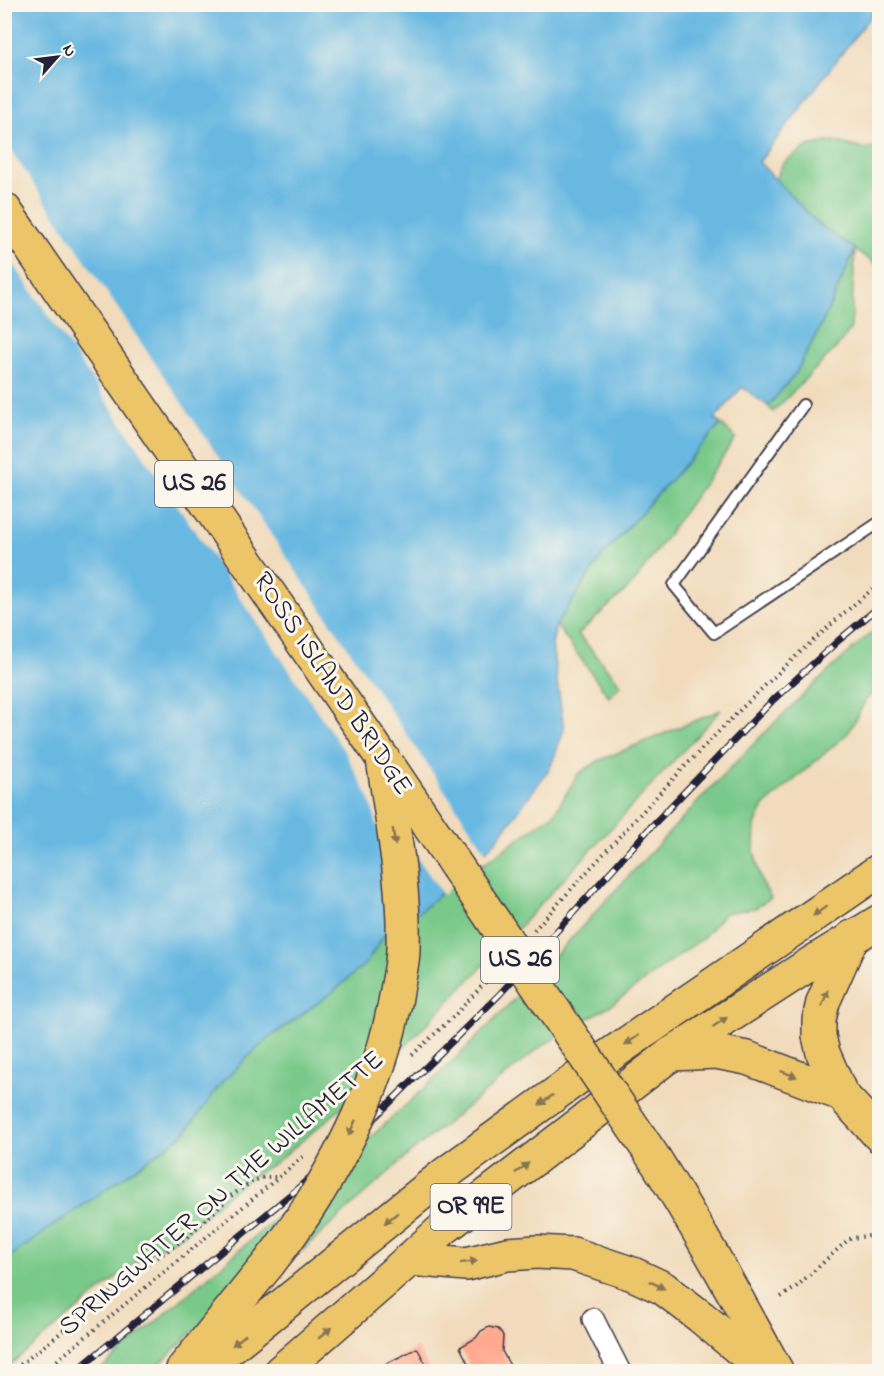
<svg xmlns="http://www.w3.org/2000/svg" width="884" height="1376" font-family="'Indie Flower',sans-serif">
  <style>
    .green { fill: #79c98a; stroke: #4e7662; stroke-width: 1.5 }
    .water { fill: #67b8e2; stroke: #446d8e; stroke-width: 1.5 }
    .pier { fill: #f1dbbc }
    .building { fill: #ffa990 }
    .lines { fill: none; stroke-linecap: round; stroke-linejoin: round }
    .service-casing { stroke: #413e4e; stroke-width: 14 }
    .minor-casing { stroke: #413e4e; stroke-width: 24 }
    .trunk-casing { stroke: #413e4e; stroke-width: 36 }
    .path { stroke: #413e4e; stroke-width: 4; stroke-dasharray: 1.5 4.5; stroke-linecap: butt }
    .service { stroke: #fff; stroke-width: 10 }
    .minor { stroke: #fff; stroke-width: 21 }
    .trunk { stroke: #edc569; stroke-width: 33 }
    .rail-casing { stroke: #22223b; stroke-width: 7 }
    .rail { stroke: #fbf7ec; stroke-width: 4.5; stroke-dasharray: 14; stroke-linecap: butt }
    .trunk-bridge-casing { stroke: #413e4e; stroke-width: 36; stroke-linecap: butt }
    .trunk-bridge { stroke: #edc569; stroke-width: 33 }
    .oneway { fill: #887452 }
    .labels { text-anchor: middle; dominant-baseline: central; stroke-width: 6; stroke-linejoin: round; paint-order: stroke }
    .shield { fill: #fbf7ec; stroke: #636270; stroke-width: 1.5 }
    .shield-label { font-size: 26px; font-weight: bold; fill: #22223b }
    .street-label { font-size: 27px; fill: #22223b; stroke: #fbf7ec }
  </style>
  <rect width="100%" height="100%" fill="#fbf7ec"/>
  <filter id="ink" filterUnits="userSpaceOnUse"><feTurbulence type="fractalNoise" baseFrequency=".0167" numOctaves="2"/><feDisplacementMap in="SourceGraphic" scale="12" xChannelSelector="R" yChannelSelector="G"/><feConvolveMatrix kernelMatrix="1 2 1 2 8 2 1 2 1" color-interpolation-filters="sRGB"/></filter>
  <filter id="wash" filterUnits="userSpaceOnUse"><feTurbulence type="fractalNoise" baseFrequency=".008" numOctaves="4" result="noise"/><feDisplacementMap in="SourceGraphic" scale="24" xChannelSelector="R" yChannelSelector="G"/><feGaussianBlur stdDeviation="1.35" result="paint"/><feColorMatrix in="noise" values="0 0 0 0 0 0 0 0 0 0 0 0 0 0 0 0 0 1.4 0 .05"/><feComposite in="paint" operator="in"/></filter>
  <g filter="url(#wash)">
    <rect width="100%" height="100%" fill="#f1dbbc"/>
    <g class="green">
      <path d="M833 141C849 144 863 152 879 147V266L855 250 851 328 838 346 773 412 768 406 796 373 823 321 855 250 817 223 775 180 783 163 808 146Z"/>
      <polygon points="721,424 736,438 633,584 578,634 621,685 609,697 556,625 602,556"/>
      <path d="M879 626V686L866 700 848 733 764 806 755 826 754 850 761 881 771 898 755 908 725 913 703 938 611 1005 543 1045 410 1153 280 1271 192 1333 152 1371 97 1372C158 1320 218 1268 279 1216 354 1153 427 1089 496 1018 623 887 740 745 879 626Z"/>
      <polygon points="721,710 483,966 408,1043 332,1116 275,1163 250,1178 227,1195 185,1233 133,1264 5,1369 5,1260 184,1134 223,1081 265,1041 334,991 367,962 385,934 420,911 439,895 554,814 578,774 598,761"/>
    </g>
    <polygon class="water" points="5,5 879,5 759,162 817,223 855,249 823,321 796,373 768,406 742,387 715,419 721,424 602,556 556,625 552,645 564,730 550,768 496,841 439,895 420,911 385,934 367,962 334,991 265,1041 223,1081 184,1134 5,1260"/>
    <polygon class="pier" points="5,142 487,853 443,895 413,851 381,841 370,800 345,752 4,250"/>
    <g id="blocks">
      <g class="building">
        <polygon points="489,1327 498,1329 501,1332 503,1336 502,1351 513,1371 472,1371 460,1347 476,1338 481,1331"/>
        <polygon points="417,1348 430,1371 372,1371"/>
      </g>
    </g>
  </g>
  <g filter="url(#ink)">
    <use href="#blocks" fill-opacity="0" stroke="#413e4e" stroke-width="1.5"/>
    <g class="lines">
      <g class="service-casing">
        <polyline id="service" points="803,405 674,585 714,633 880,522"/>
      </g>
      <g class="minor-casing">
        <polyline id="minor" points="593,1319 620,1372"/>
      </g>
      <g class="trunk-casing">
        <g id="trunk">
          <polyline points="4,209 383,759"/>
          <polyline points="852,937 823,1002 819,1020 819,1036 823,1053 841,1094 880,1136"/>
          <polyline points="671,1054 716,1052 747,1058 841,1094"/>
          <path d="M656 1161C699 1229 737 1299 776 1370"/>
          <polyline points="410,1259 466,1264 507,1254 537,1252 573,1254 633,1274 663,1288 701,1317 767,1372"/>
          <polyline points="183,1369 269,1263"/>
          <polyline points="200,1372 445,1174 594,1066 880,870"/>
          <polyline points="280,1372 410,1259 443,1229 671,1054 810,964 880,921"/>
        </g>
      </g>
      <g class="path">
        <path d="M534 930C644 810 753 686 880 583"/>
        <polyline points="412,1055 454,1016 494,973"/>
        <polyline points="781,1297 795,1288 849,1239 859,1237 880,1235"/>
        <polyline points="11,1372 144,1267 188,1236 232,1195 253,1181 264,1177 279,1177"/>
        <polyline points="43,1372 279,1177 306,1154"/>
      </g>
      <use href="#service" class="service"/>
      <use href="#minor" class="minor"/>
      <use href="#trunk" class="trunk"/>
      <g class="rail-casing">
        <polyline id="rail" points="75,1372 296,1190 360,1132 499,995 648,830 772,701 839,640 880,606"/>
      </g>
      <use href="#rail" class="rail"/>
      <g class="trunk-bridge-casing">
        <g id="trunk-bridge">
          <polyline points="388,765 656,1161"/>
          <path d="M269 1263C331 1184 383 1085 398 985 400 973 403 961 403 949 405 885 392 822 383 759"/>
        </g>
      </g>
      <use href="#trunk-bridge" class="trunk-bridge"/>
    </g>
    <defs><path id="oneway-solid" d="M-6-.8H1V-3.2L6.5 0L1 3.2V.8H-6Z" transform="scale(1.5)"/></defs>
    <g class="oneway">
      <use href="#oneway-solid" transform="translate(394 837) rotate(82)"/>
      <use href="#oneway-solid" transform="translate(820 911) rotate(145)"/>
      <use href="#oneway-solid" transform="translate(825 998) rotate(-69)"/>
      <use href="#oneway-solid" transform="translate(720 1022) rotate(-33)"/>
      <use href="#oneway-solid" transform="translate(632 1040) rotate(146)"/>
      <use href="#oneway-solid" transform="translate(789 1074) rotate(21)"/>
      <use href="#oneway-solid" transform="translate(546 1100) rotate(144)"/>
      <use href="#oneway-solid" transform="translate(352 1128) rotate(115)"/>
      <use href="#oneway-solid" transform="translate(522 1168) rotate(-37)"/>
      <use href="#oneway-solid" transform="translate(391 1218) rotate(141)"/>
      <use href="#oneway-solid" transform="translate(469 1262) rotate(-7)"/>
      <use href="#oneway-solid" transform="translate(657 1285) rotate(27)"/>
      <use href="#oneway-solid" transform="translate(325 1333) rotate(-41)"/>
      <use href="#oneway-solid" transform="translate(239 1340) rotate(141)"/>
    </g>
  </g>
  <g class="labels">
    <g class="shield">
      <rect x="155" y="461" width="78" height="46" rx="4.5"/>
      <rect x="481" y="937" width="78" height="46" rx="4.5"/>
      <rect x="430.5" y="1184" width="81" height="46" rx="4.5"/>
    </g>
    <g class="shield-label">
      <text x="194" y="484">US 26</text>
      <text x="520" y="960">US 26</text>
      <text x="471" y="1207">OR 99E</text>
    </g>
    <g class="street-label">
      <text transform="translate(332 684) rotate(56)">ROSS ISLAND BRIDGE</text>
      <text transform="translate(222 1194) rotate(-41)">SPRINGWATER ON THE WILLAMETTE</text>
    </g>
  </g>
  <rect width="884" height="1376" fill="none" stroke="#fbf7ec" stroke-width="24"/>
  <g transform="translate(57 57) rotate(62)" stroke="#fbf7ec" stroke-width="4.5" paint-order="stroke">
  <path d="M0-4.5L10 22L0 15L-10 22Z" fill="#22223b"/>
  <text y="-9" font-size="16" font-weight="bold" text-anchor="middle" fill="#22223b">N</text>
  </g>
</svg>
